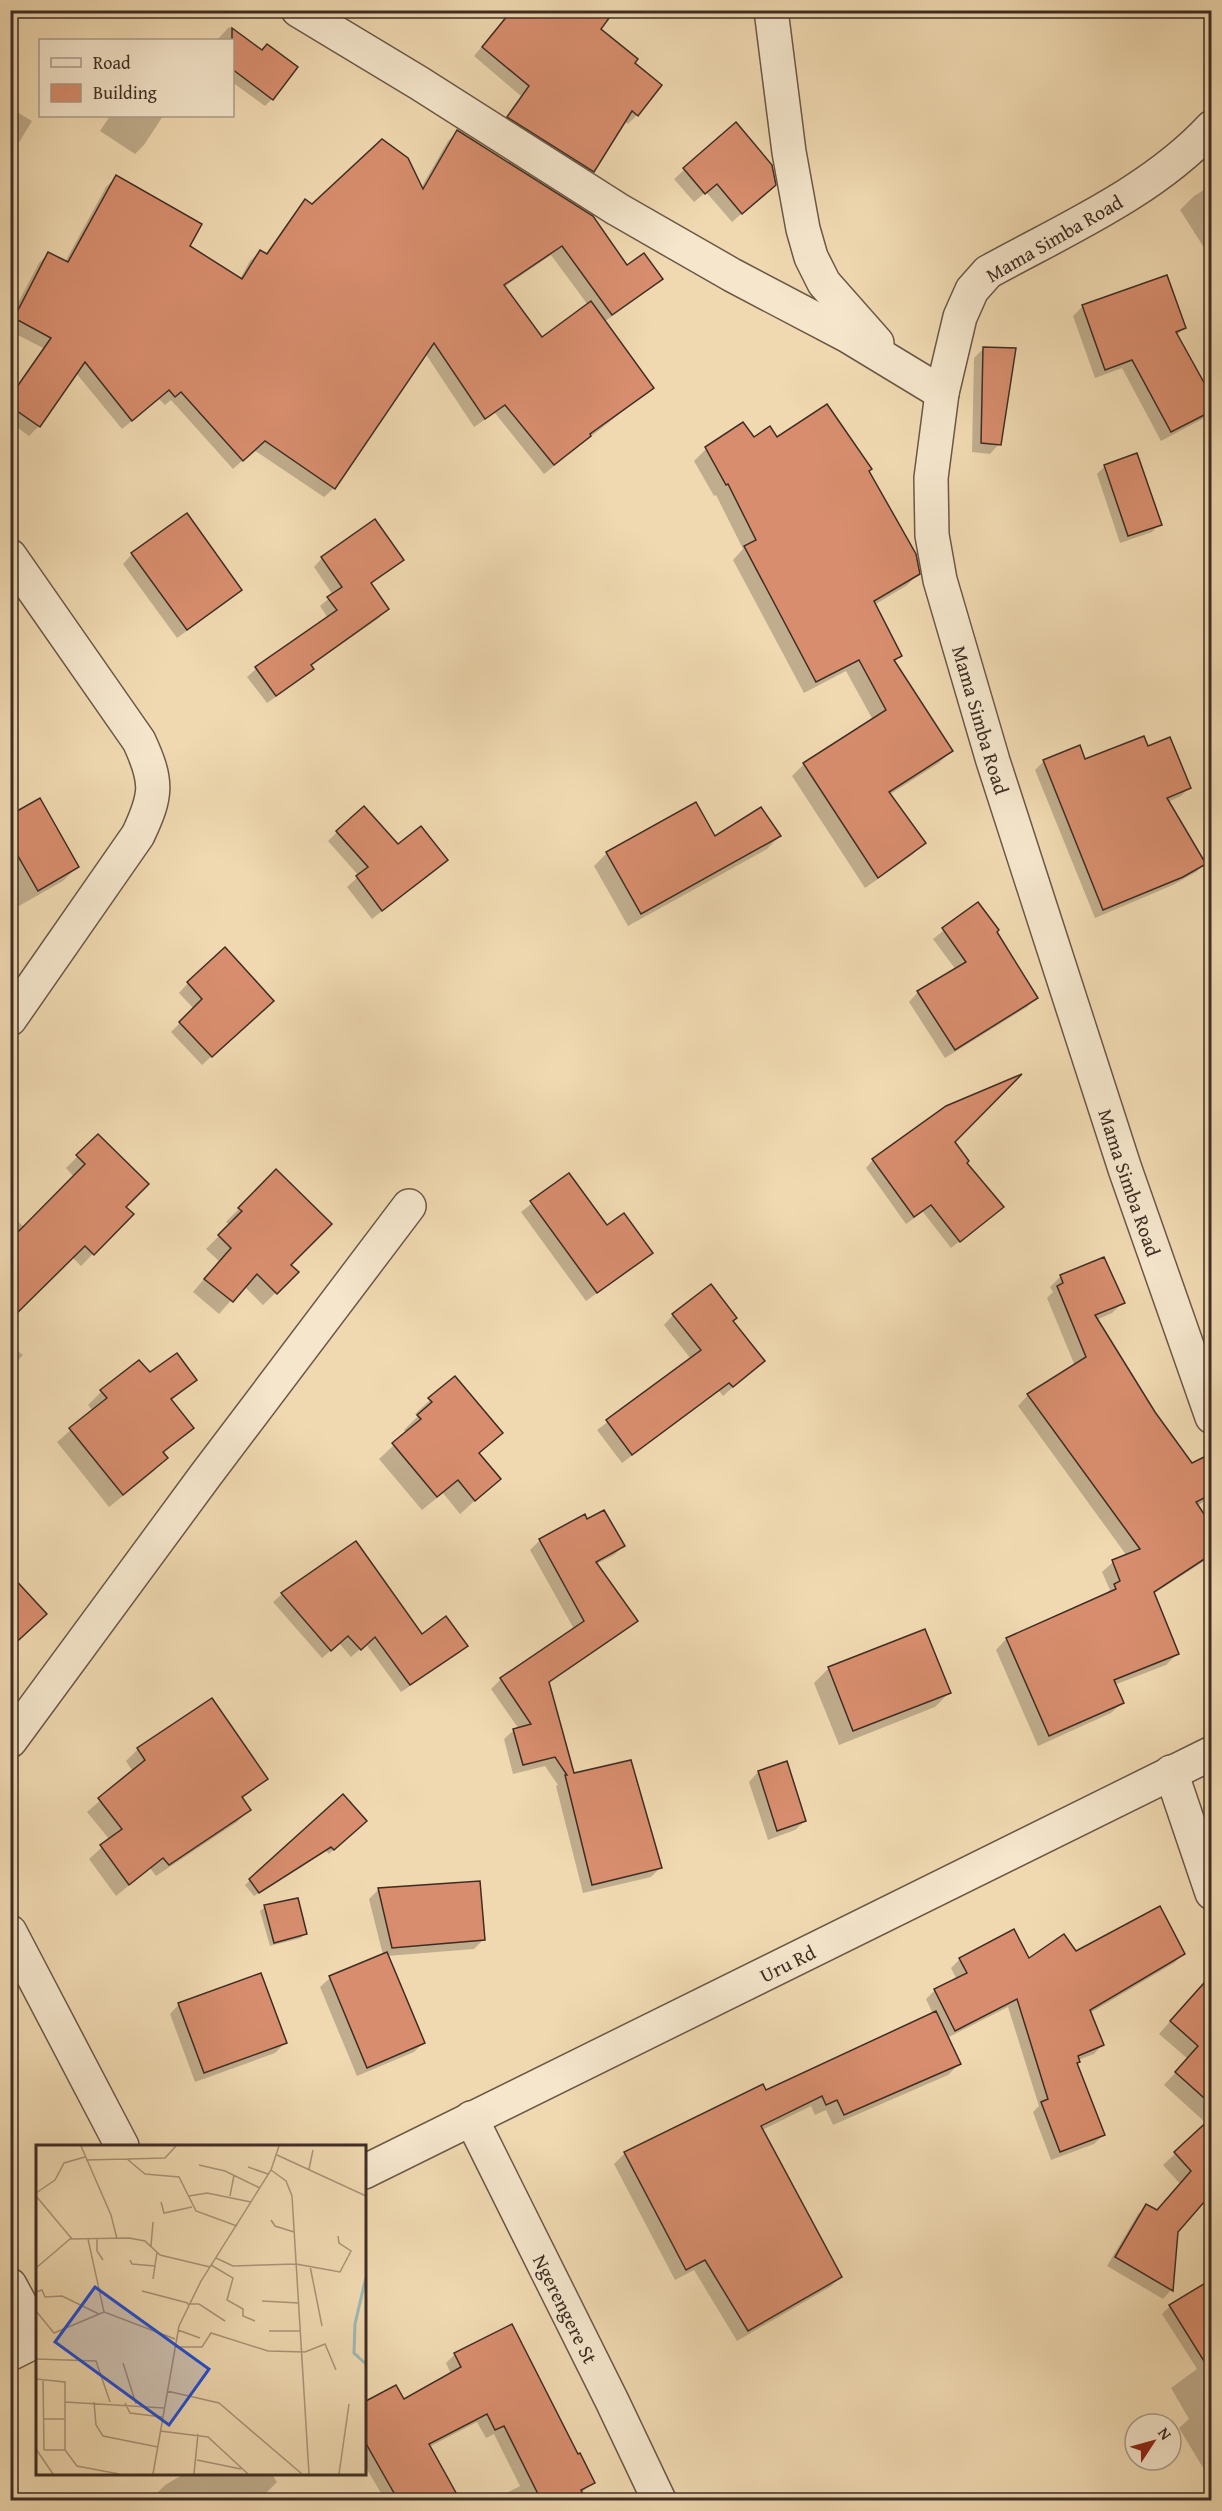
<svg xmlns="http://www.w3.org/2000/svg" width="1222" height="2511" font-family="'Gentium Book Plus',serif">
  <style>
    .shadow { fill: #0003; fill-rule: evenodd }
    .building { fill: #d88e6e; stroke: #3f2d24; stroke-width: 1.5 }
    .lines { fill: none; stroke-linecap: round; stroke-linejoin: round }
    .minor-casing { stroke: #6b5847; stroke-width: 36 }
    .tertiary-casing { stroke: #6b5847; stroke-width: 36 }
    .minor { stroke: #f5e6cc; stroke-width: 33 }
    .tertiary { stroke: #f5e6cc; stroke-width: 33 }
    .labels { text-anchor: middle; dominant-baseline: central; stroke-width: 4.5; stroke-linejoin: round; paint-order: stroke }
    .street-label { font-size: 20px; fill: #3f2d24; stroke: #f5e6cc }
    .inset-river { fill: none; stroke: #9db9b4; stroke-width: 3 }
    .inset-road { fill: none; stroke: #a99479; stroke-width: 1.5 }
    .view { fill: #1d4ed8; fill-opacity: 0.15; stroke: #1d4ed8; stroke-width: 3 }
    .inset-edge { fill: none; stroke: #3f2d24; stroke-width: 3 }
  </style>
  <rect width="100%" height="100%" fill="#f0d9b1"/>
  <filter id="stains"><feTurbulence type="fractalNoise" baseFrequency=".00333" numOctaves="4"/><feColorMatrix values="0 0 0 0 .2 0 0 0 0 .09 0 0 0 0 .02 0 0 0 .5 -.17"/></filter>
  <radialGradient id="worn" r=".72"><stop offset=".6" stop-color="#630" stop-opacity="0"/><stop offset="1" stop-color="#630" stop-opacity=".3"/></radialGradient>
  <g class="shadow">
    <polygon points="512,10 599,29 633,63 637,115 628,124 624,121 592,171 584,180 499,126 521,96 474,56"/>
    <polygon points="229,27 262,51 272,99 265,106 232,82 232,40 217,40"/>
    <polygon points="10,108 32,121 10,157"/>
    <polygon points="110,116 163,116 144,145 135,154 100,131"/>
    <polygon points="735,124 764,194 732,222 706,192 694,202 674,179"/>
    <path d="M458 132 626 267 661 279 651 288 604 322 652 388 544 474 495 413 474 427 425 353 334 488 324 497 254 450 233 469 171 400 165 405 159 399 122 429 76 373 39 426 29 436 10 422V395L43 348 10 331V318L39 263 49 253 65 262 106 187 116 177 188 247 240 279 250 261 260 251 265 255 296 211 305 201 312 206 421 188 448 141ZM551 255 588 305 541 340 504 287Z"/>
    <polygon points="1212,185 1212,260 1180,210 1194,196"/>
    <polygon points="1083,306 1184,328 1177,335 1212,411 1206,417 1161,441 1122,368 1095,378 1073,316"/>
    <polygon points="984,348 999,444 990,454 972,452 974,358"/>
    <polygon points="743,424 754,439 777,439 867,472 918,574 906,586 874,605 901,655 894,662 951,751 939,763 889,795 924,843 912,855 865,888 792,776 804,764 873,720 846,671 804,693 733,560 743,549 716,495 714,496 694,461 706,449"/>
    <polygon points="1136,455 1160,524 1152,532 1120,543 1097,474 1104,467"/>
    <polygon points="132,554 240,590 231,599 177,638 123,564"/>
    <polygon points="322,558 402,560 370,585 387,609 379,618 310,666 312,669 304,677 267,703 247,677 256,669 328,618 320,606 333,595 314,567"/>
    <polygon points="1147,748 1189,788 1181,796 1168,802 1204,864 1196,872 1173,885 1095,918 1035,770 1044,761 1084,761"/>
    <polygon points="10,817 77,867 63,881 10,911"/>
    <polygon points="337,832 398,846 446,860 372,919 347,887 359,876 328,841"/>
    <polygon points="780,836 767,849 628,926 594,866 607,853 714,838"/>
    <polygon points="977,904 1036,998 1027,1007 945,1058 909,1002 918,992 956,970 933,939"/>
    <polygon points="188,983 262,1010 202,1065 171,1032 194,1009 179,993"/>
    <polygon points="98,1136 124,1207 132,1214 81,1266 72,1257 10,1318 10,1214 24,1227 74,1177 66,1168"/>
    <polygon points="953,1141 994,1214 951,1248 923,1212 906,1224 866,1168 873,1160"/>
    <polygon points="276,1171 289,1265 297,1272 263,1305 244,1286 219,1314 193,1292 219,1261 206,1249 230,1225 226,1222"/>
    <polygon points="568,1175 606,1227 651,1253 641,1262 586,1301 521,1212"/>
    <polygon points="1061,1276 1123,1302 1112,1313 1096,1320 1154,1413 1191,1465 1212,1474 1212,1496 1197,1506 1212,1528 1212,1556 1153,1594 1177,1654 1166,1665 1114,1685 1122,1703 1111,1713 1038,1746 996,1650 1006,1639 1105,1595 1110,1590 1102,1572 1113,1562 1127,1556 1018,1406 1028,1395 1075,1366 1047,1298 1053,1292 1050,1287"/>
    <polygon points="1212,1293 1212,1308 1208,1296"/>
    <polygon points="673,1315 763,1361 723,1396 719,1391 622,1463 597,1430 691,1359 664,1325"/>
    <polygon points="10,1345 23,1355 10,1369"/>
    <polygon points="149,1374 195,1380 171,1401 192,1427 163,1454 166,1458 153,1472 109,1507 57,1442 93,1411 88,1405 101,1392"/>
    <polygon points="454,1378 501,1433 478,1454 499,1479 460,1514 443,1493 422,1510 379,1459 407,1433 404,1430 418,1416 415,1414"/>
    <polygon points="584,1516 586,1521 623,1546 614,1555 596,1564 636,1621 626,1630 548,1684 572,1775 660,1868 651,1877 583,1893 556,1786 558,1785 545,1766 513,1774 504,1739 514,1730 519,1729 491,1689 501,1679 574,1629 530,1550 540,1540"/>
    <polygon points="355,1543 421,1636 466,1646 458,1654 401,1692 366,1644 351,1657 339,1643 322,1658 273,1602 282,1594"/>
    <polygon points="924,1631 949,1693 935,1707 839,1745 814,1683 828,1669"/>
    <polygon points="138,1749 266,1779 242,1799 249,1810 237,1822 156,1876 150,1868 116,1896 89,1859 110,1840 87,1812 133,1772 126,1761"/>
    <polygon points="758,1772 805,1821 795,1830 768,1840 749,1782"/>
    <polygon points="343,1796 365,1821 329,1854 326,1851 254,1896 245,1885"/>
    <polygon points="379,1889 484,1939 474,1949 387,1956 423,2043 414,2052 357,2076 320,1987 330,1978 383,1955 369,1899"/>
    <polygon points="265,1907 305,1934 301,1938 270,1946 260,1911"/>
    <polygon points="1075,1953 1183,1954 1174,1963 1090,2013 1102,2045 1094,2054 1078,2060 1076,2064 1103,2135 1094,2144 1051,2160 1033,2112 1039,2106 1008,2007 947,2038 959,2064 948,2075 833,2125 826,2110 815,2115 811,2106 762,2130 841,2277 830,2287 737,2341 694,2270 675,2280 614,2164 625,2153 762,2086 765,2092 933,2014 926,1999 935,1990 957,1980 951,1968 960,1959 1028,1960"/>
    <polygon points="1212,1981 1212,2177 1192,2197 1163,2165 1207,2124 1164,2085 1188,2059 1159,2034 1197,1991"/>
    <polygon points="179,2004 285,2043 275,2053 195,2082 170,2014"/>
    <polygon points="1147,2206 1175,2242 1171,2290 1163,2299 1107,2266 1138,2214"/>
    <polygon points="1212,2301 1212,2468 1205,2471 1179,2428 1189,2419 1171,2388 1197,2369 1162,2314 1170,2306"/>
    <polygon points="455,2354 578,2456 594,2482 581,2493 584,2500 493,2500 520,2486 494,2434 486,2438 477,2422 429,2447 458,2500 385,2500 364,2464 364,2404 403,2402 451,2374 446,2363"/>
    <polygon points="184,2474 202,2474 204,2476 208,2474 272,2474 277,2482 267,2492 252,2500 159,2500 156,2494 165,2485"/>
  </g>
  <g class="building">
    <polygon points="512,10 615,10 601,29 638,59 635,63 662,85 638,116 632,111 594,172 507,117 529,86 482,47"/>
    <polygon points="232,28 262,50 267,44 298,67 273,100 232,69"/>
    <polygon points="736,122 772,165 776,185 742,214 717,184 705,194 683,168"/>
    <polygon points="457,130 593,216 627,265 644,253 663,279 612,315 562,246 504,285 542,337 591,301 654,388 590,434 591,436 554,465 505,405 485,419 434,343 335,489 265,441 243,461 181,392 175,397 169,390 132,421 85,362 40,427 10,406 10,397 51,338 14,318 48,252 68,262 116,175 202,224 190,246 242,279 260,250 267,254 305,199 312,204 382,139 408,158 423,189"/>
    <polygon points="1167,275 1186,328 1176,332 1212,397 1212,411 1171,432 1132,360 1105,370 1082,305"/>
    <polygon points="983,347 1016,348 1001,445 981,443"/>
    <polygon points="827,404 872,469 869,471 916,554 920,574 874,601 902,656 894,660 953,751 889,792 926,843 878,878 803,763 886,710 859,660 816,682 744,546 756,540 728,484 726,485 705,447 743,422 754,437 770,426 777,437"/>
    <polygon points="1137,453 1162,525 1128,536 1104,465"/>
    <polygon points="187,513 242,590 187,630 131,553"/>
    <polygon points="375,519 404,560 371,583 389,609 311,665 314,669 276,696 255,667 337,610 327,597 342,587 321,557"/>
    <polygon points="1144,736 1148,746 1170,737 1191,788 1167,798 1206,864 1183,877 1103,910 1043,760 1080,745 1085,759"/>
    <polygon points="40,798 79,867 38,891 10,842 10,815"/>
    <polygon points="696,802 715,836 761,807 781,836 641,914 606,852"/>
    <polygon points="364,806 398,844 421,826 448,860 382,911 356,876 368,867 336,831"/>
    <polygon points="978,902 999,930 997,932 1038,998 955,1050 917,991 966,962 942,928"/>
    <polygon points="225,947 274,1001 212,1057 179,1022 202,999 187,982"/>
    <polygon points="1022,1074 955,1142 969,1161 967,1163 1004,1207 960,1242 931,1205 914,1217 872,1159 946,1106"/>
    <polygon points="98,1134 149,1184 126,1207 134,1214 94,1255 85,1246 10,1320 10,1240 85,1164 76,1155"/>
    <polygon points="276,1169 332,1224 291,1265 299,1272 277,1294 257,1274 233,1302 204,1279 231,1248 218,1235 242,1211 238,1208"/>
    <polygon points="569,1173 607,1225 624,1213 653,1253 597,1293 530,1201"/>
    <polygon points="1104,1257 1125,1303 1095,1315 1155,1412 1192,1463 1212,1453 1212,1494 1196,1502 1212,1526 1212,1554 1154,1592 1179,1654 1114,1680 1124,1703 1049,1736 1006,1638 1116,1589 1114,1584 1120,1581 1112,1560 1140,1549 1027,1394 1086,1357 1057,1286 1063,1283 1060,1275"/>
    <polygon points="711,1284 737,1318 733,1321 765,1361 733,1387 729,1383 632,1455 606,1420 701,1350 672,1314"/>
    <polygon points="177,1353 197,1380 171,1399 194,1428 163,1452 168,1458 123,1495 69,1428 107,1398 100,1390 139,1360 150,1372"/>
    <polygon points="455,1376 503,1433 479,1453 501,1479 475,1501 458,1480 437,1497 392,1443 421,1419 417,1415 432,1402 428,1398"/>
    <polygon points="604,1510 625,1546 596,1562 638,1621 549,1682 574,1773 631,1760 662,1868 592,1885 565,1775 567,1775 555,1757 523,1765 513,1729 531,1724 500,1678 584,1621 539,1539 585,1514 587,1519"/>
    <polygon points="356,1541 422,1634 446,1616 468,1646 410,1685 375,1637 361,1650 348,1636 331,1651 281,1593"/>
    <polygon points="10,1574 47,1614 10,1648"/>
    <polygon points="925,1629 951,1693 853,1731 828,1667"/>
    <polygon points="212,1698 268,1779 242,1797 251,1810 169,1865 163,1858 129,1885 100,1845 122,1829 98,1798 145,1760 137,1748"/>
    <polygon points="787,1761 806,1821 777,1831 758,1771"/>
    <polygon points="343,1794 367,1821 334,1850 331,1847 259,1893 249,1879"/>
    <polygon points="480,1881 485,1940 392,1948 378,1888"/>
    <polygon points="298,1898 307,1934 274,1943 264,1905"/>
    <polygon points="1160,1906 1185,1954 1090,2010 1104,2045 1078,2056 1080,2062 1077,2063 1105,2135 1060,2152 1041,2102 1048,2099 1017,1999 955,2031 934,1989 967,1973 959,1958 1014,1929 1029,1958 1064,1934 1076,1951"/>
    <polygon points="387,1952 425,2043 367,2068 329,1976"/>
    <polygon points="261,1973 287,2043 204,2073 178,2003"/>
    <polygon points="1212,1974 1212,2105 1175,2072 1198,2046 1170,2021"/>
    <polygon points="936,2011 961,2064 844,2115 837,2100 826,2105 822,2096 761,2126 842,2277 748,2331 705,2260 686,2270 624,2152 763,2084 766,2090"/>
    <polygon points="1212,2117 1212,2193 1178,2232 1173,2291 1115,2257 1146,2204 1157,2210 1191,2171 1174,2152"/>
    <polygon points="1212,2279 1212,2374 1169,2305"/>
    <polygon points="512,2324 578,2454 580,2453 595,2483 581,2490 586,2500 541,2500 504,2426 495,2430 487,2414 429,2444 460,2500 398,2500 364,2440 364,2402 396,2385 404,2399 461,2367 454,2353"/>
  </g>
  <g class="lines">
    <g class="minor-casing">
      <g id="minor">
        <polyline points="298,10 419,83 617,209 732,275 848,336 942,393"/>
        <polyline points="771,10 789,152 803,229 811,257 824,283 877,343"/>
        <path id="s1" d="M1212 127C1152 192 1064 230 988 272L972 290 960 317 942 393 931 478 932 535 940 580 993 761 1125 1169 1212 1417"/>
        <path d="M10 556 139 741C158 782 157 795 138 835L10 1019"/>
        <polyline points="10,1741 205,1476 409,1206"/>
        <polyline points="1171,1772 1212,1893"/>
        <polyline points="10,1932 122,2146"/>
        <path id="s2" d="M471 2118 612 2401 659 2500"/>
        <polyline points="10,2285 38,2337"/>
      </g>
    </g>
    <g class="tertiary-casing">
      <g id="tertiary">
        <path id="s3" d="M364 2172 1212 1753"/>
        <polyline points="10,2354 38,2340"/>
      </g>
    </g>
    <use href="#minor" class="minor"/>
    <use href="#tertiary" class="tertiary"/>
  </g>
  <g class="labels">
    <g class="street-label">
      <text transform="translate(1054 238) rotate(-30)">Mama Simba Road</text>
      <text stroke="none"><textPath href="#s1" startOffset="734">Mama Simba Road</textPath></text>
      <text stroke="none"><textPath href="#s1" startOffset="1220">Mama Simba Road</textPath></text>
      <text stroke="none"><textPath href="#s3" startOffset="472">Uru Rd</textPath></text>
      <text stroke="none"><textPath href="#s2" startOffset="213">Ngerengere St</textPath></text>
    </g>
  </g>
  <g transform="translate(36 2145)">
    <rect width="330" height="330" fill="#f0d9b1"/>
    <path class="inset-river" d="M330 132 319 179 318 208 330 219"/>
    <path class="inset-road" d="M45 1 75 70 81 94M241 10 330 51M91 14 129 13 140 1M50 15 91 14 109 29 143 32 160 66 201 81M163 20 189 26 224 43M212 22 232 29M273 24 277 5M235 25 250 36 256 51 273 329M0 48 19 35 28 18 49 12M0 51 36 94M153 51 171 48 215 57M194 51 198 30M125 57 128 68 156 62M235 75 239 81 258 87M52 94 68 167 139 194M61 94V106L67 115M115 101 117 77M180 113 197 121 260 119 304 127 315 106 303 98 302 91M94 115 96 119 119 121M175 120 197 133 191 155 207 164V171L219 176M274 121 286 181M0 123 34 94 93 93 109 96 124 110 174 122M117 134 121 107M106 146 152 158M0 147 6 145 9 152 26 151 63 169M226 156 263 158M151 159H163L189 176M0 166 18 188 68 167M142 185 164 193M233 186H265M138 202H166L175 188 232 206 269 207 289 199 300 225M0 214 60 216 74 257M87 218 100 259M0 234 29 237V305L41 321 83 329M7 234 8 305M131 246 183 258 266 329M29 257 128 263M58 257 60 280 67 291 122 302M89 258 94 268 126 272M8 274H29M124 286 172 292 212 329M0 304 17 329M8 305H29M161 315 205 324M117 329 143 181 165 136 235 25 243 1M158 329 162 289M303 329 313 259"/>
    <path class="view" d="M59 142 173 224 133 280 19 197Z"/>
    <rect width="330" height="330" class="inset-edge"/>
  </g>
  <rect width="1222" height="2511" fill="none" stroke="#f0d9b1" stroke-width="36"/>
  <rect x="12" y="12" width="1198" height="2487" fill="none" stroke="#3f2d24" stroke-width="3"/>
  <rect x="18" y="18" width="1186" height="2475" fill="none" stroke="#3f2d24" stroke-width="1.5"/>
  <rect x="39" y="39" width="195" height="78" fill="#f5e6cc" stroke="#ac9c89" stroke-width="1.5"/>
  <rect x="51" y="58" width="30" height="9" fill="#f5e6cc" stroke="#ac9c89" stroke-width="1.5"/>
  <text x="93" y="69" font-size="18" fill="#3f2d24">Road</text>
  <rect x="51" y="84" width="30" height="18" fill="#d88e6e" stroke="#ac9c89" stroke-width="1.5"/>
  <text x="93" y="99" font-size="18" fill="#3f2d24">Building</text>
  <g transform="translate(1153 2442) rotate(54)"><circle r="28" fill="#f5e6cc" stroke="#ac9c89" stroke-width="1.5"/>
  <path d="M0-4.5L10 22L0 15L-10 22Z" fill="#8f2418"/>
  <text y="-9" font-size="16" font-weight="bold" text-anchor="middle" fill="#3f2d24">N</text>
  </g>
  <rect width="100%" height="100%" filter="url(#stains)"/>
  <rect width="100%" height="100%" fill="url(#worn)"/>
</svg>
